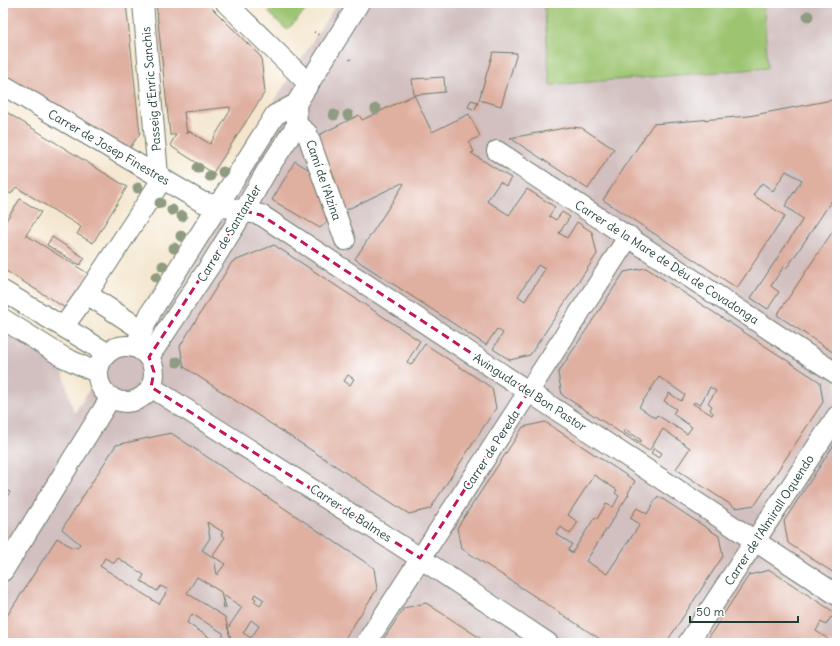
<svg xmlns="http://www.w3.org/2000/svg" width="840" height="646" font-family="Delius,sans-serif">
  <style>
    .industrial { fill: #d2bfbf }
    .green { fill: #9dc571; stroke: #5e8152 }
    .building { fill: #dfafa0; fill-rule: evenodd }
    .lines { fill: none; stroke-linecap: round; stroke-linejoin: round }
    .minor-casing { stroke: #6a786a; stroke-width: 22 }
    .path { stroke: #6a786a; stroke-width: 2.5; stroke-dasharray: 1 3; stroke-linecap: butt }
    .minor { stroke: #fff; stroke-width: 20 }
    .tree { fill: #909c82 }
    .marked { fill: none; stroke: #c2185b; stroke-width: 3; stroke-dasharray: 8 5; stroke-linejoin: round }
    .labels { text-anchor: middle; dominant-baseline: central; stroke-width: 4; stroke-linejoin: round; paint-order: stroke }
    .street-label { font-size: 12px; fill: #1f3d34; stroke: #fff }
  </style>
  <rect width="100%" height="100%" fill="#fff"/>
  <filter id="ink" filterUnits="userSpaceOnUse"><feTurbulence type="fractalNoise" baseFrequency=".025" numOctaves="2"/><feDisplacementMap in="SourceGraphic" scale="8" xChannelSelector="R" yChannelSelector="G"/><feConvolveMatrix kernelMatrix="1 2 1 2 8 2 1 2 1" color-interpolation-filters="sRGB"/></filter>
  <filter id="wash" filterUnits="userSpaceOnUse"><feTurbulence type="fractalNoise" baseFrequency=".012" numOctaves="4" result="noise"/><feDisplacementMap in="SourceGraphic" scale="16" xChannelSelector="R" yChannelSelector="G"/><feGaussianBlur stdDeviation="0.9" result="paint"/><feColorMatrix in="noise" values="0 0 0 0 0 0 0 0 0 0 0 0 0 0 0 0 0 1.4 0 .05"/><feComposite in="paint" operator="in"/></filter>
  <g filter="url(#wash)">
    <rect width="100%" height="100%" fill="#f4e6ce"/>
    <polygon class="industrial" points="337,3 837,3 837,643 3,643 3,331 62,368 74,414"/>
    <g class="green">
      <polygon points="277,3 313,3 287,30 268,12"/>
      <polygon points="544,3 763,3 768,68 550,85"/>
    </g>
    <g id="blocks">
      <g class="building">
        <polygon points="3,3 126,3 140,133 128,151 3,73"/>
        <path d="M156 3H207L261 57 265 92 213 173 172 147 171 143 176 135H170ZM230 107V111L210 144 189 131 187 134 184 112Z"/>
        <polygon points="493,52 517,53 501,106 479,100"/>
        <polygon points="444,77 445,92 414,95 412,79"/>
        <path d="M414 95 432 132 469 114 480 136 469 142 474 152 471 153 511 178 506 186 500 182 487 201 509 215 527 189 555 207 549 216 556 220 562 212 570 217 559 233 567 238 577 222 592 232 597 254 530 355 510 360 493 349 503 333 497 329 486 345 355 259 404 184 402 183 344 211 315 137 359 115 362 120ZM538 265 545 269 525 301 518 296Z"/>
        <polygon points="837,99 837,202 832,200 789,265 786,268 784,266 771,286 779,292 768,309 751,298 803,219 785,206 802,180 786,171 773,191 762,183 753,195 785,216 737,288 603,200 653,124 749,116"/>
        <polygon points="471,100 478,102 475,110 468,107"/>
        <polygon points="3,110 127,187 93,243 77,234 81,227 16,187 11,194 5,190 7,187 3,185"/>
        <polygon points="570,127 582,128 614,149 588,189 510,138"/>
        <polygon points="295,161 319,176 332,217 320,228 272,200"/>
        <polygon points="20,199 41,212 26,235 89,274 67,309 3,269 3,225"/>
        <polygon points="837,225 837,355 777,315"/>
        <polygon points="52,237 85,258 80,265 47,245"/>
        <path d="M274 245 420 341 407 362 411 365 425 344 492 388 496 408 430 509 409 514 184 367 180 346 232 262ZM348 375 354 379 350 385 344 381Z"/>
        <path d="M646 268 820 382 823 402 755 505 736 508 676 469 690 448 663 429 649 451 562 395 558 373 623 274 624 272ZM659 377 685 395 681 401 669 393 664 401 676 409 673 414 692 427 687 434 657 415 655 418 639 407ZM710 387 716 391 708 403 712 406 710 410 713 413 712 415 693 404 694 402 700 405ZM625 429 641 440 640 442 623 432Z"/>
        <path d="M545 422 635 481 628 493 629 494 586 561 607 574 640 524 630 518 637 508 647 514 658 496 719 536 723 556 666 643H606L461 548 457 528 523 427ZM594 475 617 490 615 493 619 496 613 507 606 504 597 519 595 517 572 553 568 550 572 544 556 534 561 527 570 534 578 522 568 515Z"/>
        <path d="M171 433 374 568 377 589 342 643H223V633L192 614 187 623 218 643H3V622L57 538 73 548 74 546 77 548 80 544 62 529 116 445ZM207 522 223 532 221 535 225 537 213 555 214 557 225 564 217 575 214 558 202 550 210 538ZM105 558 114 563 118 558 144 575 141 581 157 591 161 586 168 590 159 604 100 566ZM197 577 221 592 224 608H226L223 595 242 607 228 628 231 640 225 617 187 593ZM255 594 264 600 260 606 254 602 256 599 253 597ZM251 620 259 626 251 638 243 633Z"/>
        <polygon points="837,440 837,575 788,543 784,521"/>
        <polygon points="654,448 662,453 659,458 651,453"/>
        <polygon points="3,488 10,492 3,502"/>
        <polygon points="770,570 837,614 834,619 831,617 826,625 821,622 816,631 831,641 834,637 837,639 837,643 705,643 749,575"/>
        <polygon points="426,603 477,636 487,643 381,643 404,608"/>
      </g>
    </g>
  </g>
  <g filter="url(#ink)">
    <use href="#blocks" fill-opacity="0" stroke="#6a786a" stroke-width="1"/>
    <g class="lines">
      <g class="minor-casing">
        <g id="minor">
          <polyline points="143,3 158,175"/>
          <polyline points="226,3 309,84"/>
          <polyline points="3,85 202,202 261,215 837,595"/>
          <polyline points="297,125 307,133 345,240"/>
          <polyline points="497,151 837,374"/>
          <polyline points="3,291 107,353"/>
          <polyline points="87,294 142,330"/>
          <polyline points="3,319 63,357 98,373"/>
          <polyline points="64,326 87,294 163,178"/>
          <circle cx="126" cy="374" r="28"/>
          <polyline points="135,347 151,312 275,115 296,104 359,3"/>
          <polyline points="149,357 213,261 244,211 266,172 297,125 296,104"/>
          <polyline points="151,387 420,558 548,643"/>
          <polyline points="3,571 111,397"/>
          <polyline points="366,643 629,236"/>
          <polyline points="688,643 837,416"/>
        </g>
      </g>
      <g class="path">
        <polyline points="314,32 319,35"/>
        <polyline points="350,59 351,61"/>
      </g>
      <use href="#minor" class="minor"/>
    </g>
    <g class="tree">
      <circle cx="808" cy="16" r="5.5"/>
      <circle cx="376" cy="109" r="5.5"/>
      <circle cx="334" cy="115" r="5.5"/>
      <circle cx="348" cy="115" r="5.5"/>
      <circle cx="198" cy="168" r="5.5"/>
      <circle cx="223" cy="172" r="5.5"/>
      <circle cx="210" cy="176" r="5.5"/>
      <circle cx="138" cy="188" r="5.5"/>
      <circle cx="160" cy="203" r="5.5"/>
      <circle cx="172" cy="210" r="5.5"/>
      <circle cx="182" cy="216" r="5.5"/>
      <circle cx="181" cy="236" r="5.5"/>
      <circle cx="174" cy="248" r="5.5"/>
      <circle cx="163" cy="266" r="5.5"/>
      <circle cx="156" cy="277" r="5.5"/>
      <circle cx="177" cy="362" r="5.5"/>
    </g>
  </g>
  <path class="marked" d="M244 211 261 215 529 391 420 558 151 387 154 372 149 357Z"/>
  <g class="labels">
    <g class="street-label">
      <text transform="translate(151 89) rotate(-95)">Passeig d'Enric Sanchis</text>
      <text transform="translate(109 147) rotate(30)">Carrer de Josep Finestres</text>
      <text transform="translate(324 180) rotate(71)">Camí de l'Alzina</text>
      <text transform="translate(229 233) rotate(-59)">Carrer de Santander</text>
      <text transform="translate(667 262) rotate(33)">Carrer de la Mare de Déu de Covadonga</text>
      <text transform="translate(530 392) rotate(33)">Avinguda del Bon Pastor</text>
      <text transform="translate(491 450) rotate(-57)">Carrer de Pereda</text>
      <text transform="translate(351 513) rotate(33)">Carrer de Balmes</text>
      <text transform="translate(769 520) rotate(-57)">Carrer de l'Almirall Oquendo</text>
    </g>
  </g>
  <rect width="840" height="646" fill="none" stroke="#fff" stroke-width="16"/>
  <path d="M690 616v6h108v-6" fill="none" stroke="#1f3d34" stroke-width="2"/>
  <text x="696" y="616" font-size="12" fill="#1f3d34" stroke="#ffffff" stroke-width="3" paint-order="stroke">50 m</text>
</svg>
